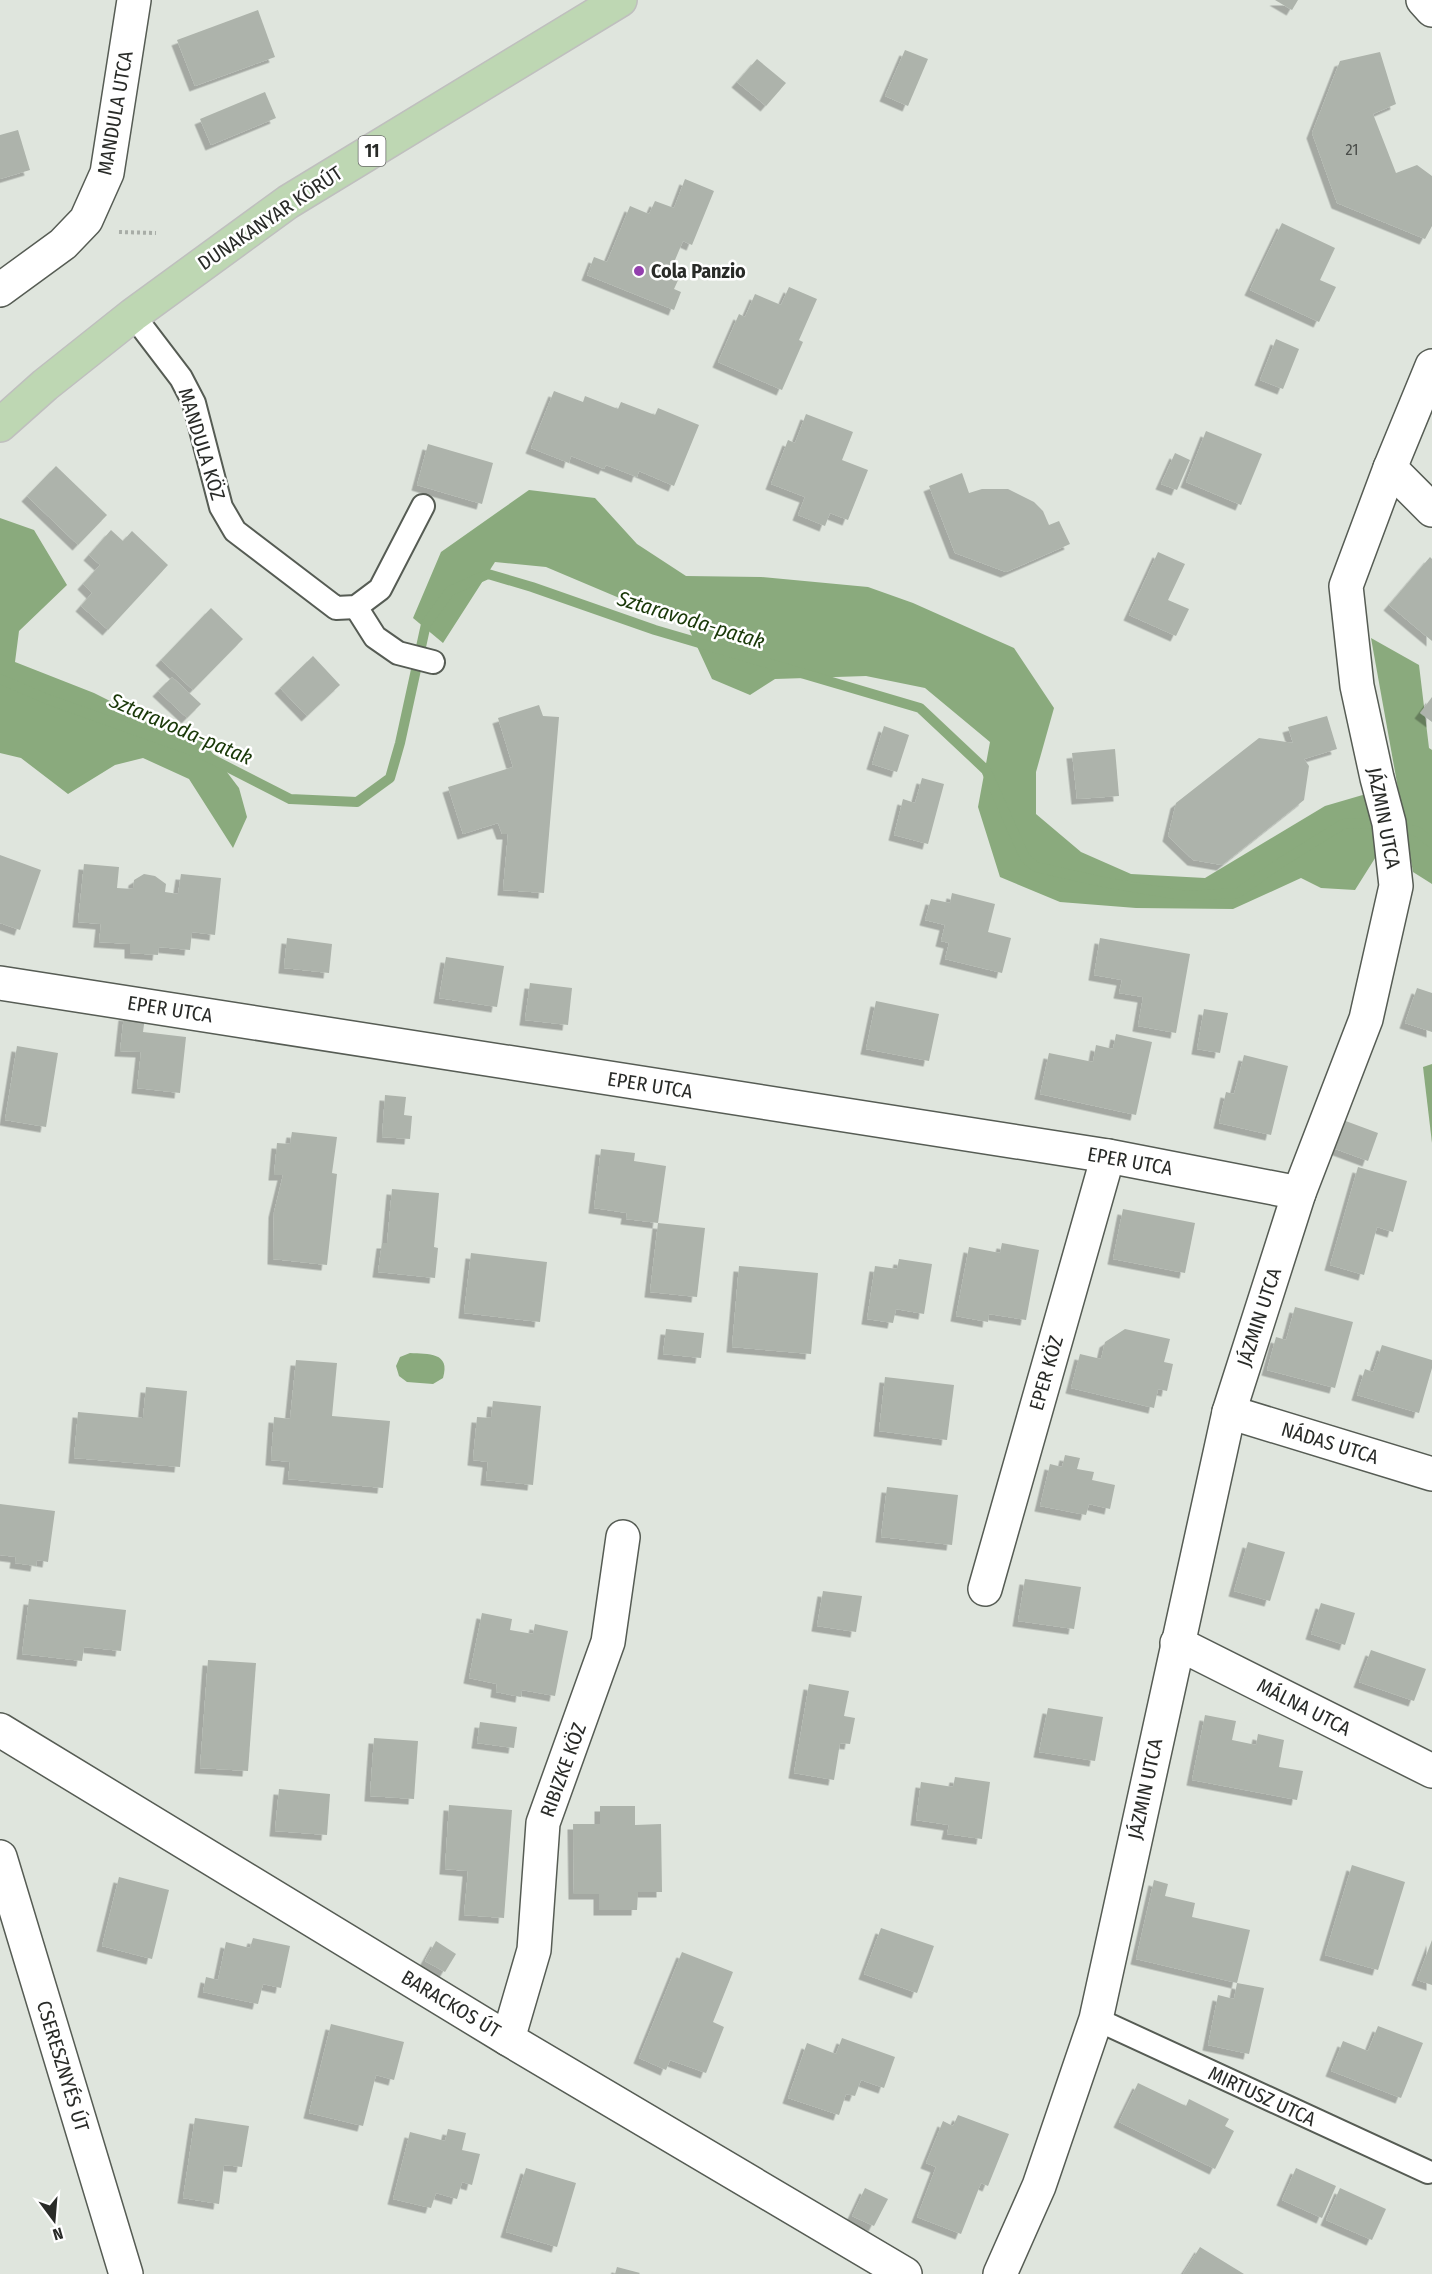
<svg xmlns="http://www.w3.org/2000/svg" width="1432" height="2274" font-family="'Fira Sans Condensed',sans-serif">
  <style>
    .forest { fill: #8aaa7d }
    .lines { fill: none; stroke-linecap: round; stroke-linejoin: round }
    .stream { stroke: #8aaa7d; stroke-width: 10 }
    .building { fill: #adb3ab; filter: url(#shadow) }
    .lane-casing { stroke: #565c54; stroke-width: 26 }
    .street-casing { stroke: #565c54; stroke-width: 36 }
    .secondary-casing { stroke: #565c54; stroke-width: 36 }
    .primary-casing { stroke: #bfbfbe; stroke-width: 36 }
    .path { stroke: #a8ada7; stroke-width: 4; stroke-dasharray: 3 3; stroke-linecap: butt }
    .lane { stroke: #fff; stroke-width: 22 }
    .street { stroke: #fff; stroke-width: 33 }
    .secondary { stroke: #fff; stroke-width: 33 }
    .primary { stroke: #bed7b3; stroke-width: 33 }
    .poi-dot { fill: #933fae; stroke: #fff; stroke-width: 2 }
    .labels { text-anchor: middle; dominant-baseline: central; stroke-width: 5; stroke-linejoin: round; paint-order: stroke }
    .number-label { font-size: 16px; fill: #4a4d49 }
    .shield { fill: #fff; stroke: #696b68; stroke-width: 1.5 }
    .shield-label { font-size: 18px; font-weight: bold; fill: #292b28 }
    .street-label { font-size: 20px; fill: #292b28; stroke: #fff }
    .poi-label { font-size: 20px; font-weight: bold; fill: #292b28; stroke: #fff; text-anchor: start }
    .water-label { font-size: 21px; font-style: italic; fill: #193808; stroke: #fff }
  </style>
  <defs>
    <filter id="shadow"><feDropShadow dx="-5.5" dy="5.5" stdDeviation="0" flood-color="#0004"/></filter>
  </defs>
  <rect width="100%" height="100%" fill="#dfe5dd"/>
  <g class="forest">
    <polygon points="529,490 595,498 637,544 686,576 761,577 868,587 913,603 1014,648 1054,708 1036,772 1036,814 1081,852 1131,874 1205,878 1325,806 1366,794 1377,855 1355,890 1321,888 1301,878 1233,909 1136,908 1060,902 1000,877 978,807 990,742 925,688 866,676 775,679 750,695 712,679 688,627 546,567 495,562 443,643 413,618 441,552"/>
    <polygon points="0,518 34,530 67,585 19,631 15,662 94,693 140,716 198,734 239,788 247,817 233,848 189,779 143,758 115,765 68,794 21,758 0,753"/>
    <polygon points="1371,638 1419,665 1429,748 1432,750 1432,884 1413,872"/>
    <polygon points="1432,1064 1432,1143 1423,1067"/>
    <path d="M410 1353C428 1354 451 1352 443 1378L433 1384 407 1382 399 1376 396 1366 400 1357Z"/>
  </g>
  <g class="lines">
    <polyline class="stream" points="0,679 47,699 202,754 290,799 357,802 390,778 400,743 426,624 450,591 488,574 532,587 655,630 920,708 986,770 1025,858 1036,867 1103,882 1186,896 1238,893 1277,865 1343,824 1389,823 1418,832 1432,843"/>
  </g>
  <g class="building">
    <polygon points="1275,0 1298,0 1292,10"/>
    <polygon points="258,10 275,57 195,86 177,40"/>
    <polygon points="905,50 928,59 908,106 885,96"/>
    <polygon points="1380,52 1396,104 1373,114 1396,173 1417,165 1432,176 1432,226 1425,239 1337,203 1312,133 1340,61"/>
    <polygon points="757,59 786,83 766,106 737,82"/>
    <polygon points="265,92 276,118 211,145 200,119"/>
    <polygon points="18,130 30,170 0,179 0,135"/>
    <polygon points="685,179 714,191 692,245 683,241 670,272 680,276 674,289 681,292 674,310 587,275 594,257 607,262 630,206 649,214 655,201 674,208"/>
    <polygon points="1282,223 1335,248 1320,280 1336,287 1319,322 1250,290"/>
    <polygon points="789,287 817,299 799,340 803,342 782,390 718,362 739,314 745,317 755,294 781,305"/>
    <polygon points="1276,339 1299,349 1283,389 1260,380"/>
    <polygon points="554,391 583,402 585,396 618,409 621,402 655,415 658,408 699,425 674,486 639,471 637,477 606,465 604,469 571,456 569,463 531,448"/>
    <polygon points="806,414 853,432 842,460 868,470 848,520 830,513 825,526 798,515 805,497 771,484 788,440 795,443"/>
    <polygon points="1206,431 1262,454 1241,505 1186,482"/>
    <polygon points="428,444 493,463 482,504 417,485"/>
    <polygon points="1175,453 1190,460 1177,490 1161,484"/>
    <polygon points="56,466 107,515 78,545 27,496"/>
    <polygon points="962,473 969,493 982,489 1008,489 1034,502 1043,511 1049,525 1059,521 1070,544 1006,572 955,553 929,486"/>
    <polygon points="111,530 123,541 132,531 168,565 108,630 81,606 92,593 83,584 100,565 89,555"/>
    <polygon points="1158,552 1185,564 1168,600 1189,609 1176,636 1129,615"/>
    <polygon points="1430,557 1432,559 1432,641 1389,605"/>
    <polygon points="211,608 243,639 193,690 161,660"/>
    <polygon points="313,656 340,685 307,716 280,688"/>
    <polygon points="172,677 201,704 187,718 158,691"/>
    <polygon points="1432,697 1432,722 1420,713"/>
    <polygon points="539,705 543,716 559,717 544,893 503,890 508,834 502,834 498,823 463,834 448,787 513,767 498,718"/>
    <polygon points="1327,716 1337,749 1304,759 1309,766 1304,800 1222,865 1193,860 1168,836 1176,803 1259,738 1293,743 1288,727"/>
    <polygon points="884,726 909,735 897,772 872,764"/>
    <polygon points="1115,749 1119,796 1077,799 1072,753"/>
    <polygon points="922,778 944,784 928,844 894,835 903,799 915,803"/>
    <polygon points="0,855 41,870 20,930 0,923"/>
    <polygon points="84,864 119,867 117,888 133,889 134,880 144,874 155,876 166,884 165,892 178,894 181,874 221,878 215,935 192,932 190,950 159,947 158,955 130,953 130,944 99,942 101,924 78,922"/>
    <polygon points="952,893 995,904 988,932 1011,938 1002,973 945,959 949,943 941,941 945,925 925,920 931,899 950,903"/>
    <polygon points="287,938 332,944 329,973 284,968"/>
    <polygon points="1100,938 1190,954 1176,1033 1138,1026 1143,997 1119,993 1122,980 1094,975"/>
    <polygon points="446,957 504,966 497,1007 439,998"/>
    <polygon points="530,983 572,988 568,1025 525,1020"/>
    <polygon points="1417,988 1432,993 1432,1032 1405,1023"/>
    <polygon points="876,1001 939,1014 929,1061 866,1049"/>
    <polygon points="1204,1009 1228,1013 1220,1053 1197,1049"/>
    <polygon points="124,1015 145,1017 143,1032 186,1037 180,1093 137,1088 141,1052 120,1051"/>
    <polygon points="1116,1034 1152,1042 1136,1115 1040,1094 1049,1053 1093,1062 1096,1045 1113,1049"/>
    <polygon points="17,1046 58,1053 46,1127 5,1120"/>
    <polygon points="1244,1055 1288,1066 1271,1135 1219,1123 1226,1092 1234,1094"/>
    <polygon points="385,1095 406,1097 404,1115 412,1116 410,1139 382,1137"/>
    <polygon points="1343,1120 1378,1133 1368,1161 1333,1148"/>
    <polygon points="292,1132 337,1137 332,1173 337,1174 327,1265 273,1259 274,1212 283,1175 274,1175 277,1143 290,1144"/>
    <polygon points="601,1149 635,1153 634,1161 666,1166 658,1223 626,1219 627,1213 594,1208"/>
    <polygon points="1358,1167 1407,1181 1393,1232 1377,1227 1364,1275 1330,1265"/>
    <polygon points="392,1189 439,1193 434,1247 438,1248 435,1278 378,1272 382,1243 387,1243"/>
    <polygon points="1123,1209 1195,1223 1185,1273 1113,1259"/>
    <polygon points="658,1223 705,1228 697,1297 650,1292"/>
    <polygon points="1002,1243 1039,1250 1026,1320 989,1314 988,1322 956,1316 969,1247 1000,1253"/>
    <polygon points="471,1253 547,1262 540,1322 464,1313"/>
    <polygon points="899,1259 932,1264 924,1314 896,1309 893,1323 867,1319 875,1266 897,1269"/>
    <polygon points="739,1266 818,1273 811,1354 732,1347"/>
    <polygon points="1295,1307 1353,1322 1335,1388 1267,1370 1276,1337 1286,1340"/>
    <polygon points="666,1329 704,1333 701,1358 663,1354"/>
    <polygon points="1125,1329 1170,1339 1164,1362 1173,1364 1167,1391 1158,1389 1154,1408 1071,1388 1080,1354 1101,1359 1105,1342"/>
    <polygon points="1382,1345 1432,1360 1432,1368 1419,1413 1357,1395 1365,1369 1373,1372"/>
    <polygon points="296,1360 337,1363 332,1416 390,1421 383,1488 288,1479 290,1462 271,1460 274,1417 290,1419"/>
    <polygon points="885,1377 954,1385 947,1440 879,1431"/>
    <polygon points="146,1387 187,1391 180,1467 74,1458 78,1412 143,1418"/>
    <polygon points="493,1401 541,1406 533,1485 486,1480 488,1462 473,1460 477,1417 491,1418"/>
    <polygon points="1065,1455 1080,1458 1077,1469 1094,1472 1092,1480 1115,1485 1110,1509 1089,1504 1086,1515 1040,1506 1050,1464 1062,1467"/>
    <polygon points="887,1487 958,1495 952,1545 881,1537"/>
    <polygon points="0,1504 55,1511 48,1562 37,1560 36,1566 15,1563 16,1557 0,1555"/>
    <polygon points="1248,1542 1285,1552 1270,1601 1234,1591"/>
    <polygon points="1025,1579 1081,1587 1074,1629 1018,1621"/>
    <polygon points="823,1591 862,1596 856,1632 817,1626"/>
    <polygon points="29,1599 126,1610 121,1651 84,1647 82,1661 22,1654"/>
    <polygon points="1321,1603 1355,1613 1345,1645 1311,1634"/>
    <polygon points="482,1613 512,1619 510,1630 533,1634 535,1624 568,1631 555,1696 522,1690 521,1697 496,1692 497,1684 469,1678"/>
    <polygon points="1371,1650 1426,1669 1414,1701 1359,1682"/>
    <polygon points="208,1660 256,1663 248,1771 200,1768"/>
    <polygon points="809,1684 849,1691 844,1716 855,1718 850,1744 840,1743 834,1780 794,1773"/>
    <polygon points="1048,1708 1103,1717 1095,1761 1039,1752"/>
    <polygon points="1205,1715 1236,1721 1232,1740 1256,1745 1258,1734 1284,1740 1279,1767 1303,1771 1297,1800 1192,1780"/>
    <polygon points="480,1722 517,1727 514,1748 477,1743"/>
    <polygon points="374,1738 418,1741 414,1799 370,1796"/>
    <polygon points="955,1777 990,1782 982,1839 947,1834 949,1825 916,1820 921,1782 953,1787"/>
    <polygon points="279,1789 330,1794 327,1835 275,1831"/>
    <polygon points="449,1805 512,1810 504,1918 464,1915 468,1871 445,1869"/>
    <polygon points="600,1806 635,1806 635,1825 661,1824 662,1892 638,1892 637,1910 599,1910 599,1894 574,1894 573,1824 600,1824"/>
    <polygon points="1352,1865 1405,1882 1378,1970 1325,1955"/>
    <polygon points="119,1877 169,1890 152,1959 102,1946"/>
    <polygon points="1154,1880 1168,1884 1165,1896 1195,1903 1192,1917 1250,1930 1237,1983 1136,1959"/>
    <polygon points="881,1928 934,1946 917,1993 864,1974"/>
    <polygon points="253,1938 290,1946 281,1988 263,1984 258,2004 203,1992 206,1977 218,1980 226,1942 250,1948"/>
    <polygon points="1432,1940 1432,1985 1417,1980"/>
    <polygon points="436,1941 456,1954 445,1972 425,1961"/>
    <polygon points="682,1952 733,1972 713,2022 724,2027 706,2073 670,2060 666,2070 639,2058"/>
    <polygon points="1237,1983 1264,1988 1249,2054 1208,2045 1218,1995 1234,1999"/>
    <polygon points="331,2024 404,2042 394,2080 376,2075 363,2126 309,2113"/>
    <polygon points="1378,2026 1423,2043 1401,2098 1331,2071 1343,2041 1368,2051"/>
    <polygon points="842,2038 895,2057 884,2088 861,2080 855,2096 846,2094 839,2115 788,2098 807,2043 836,2054"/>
    <polygon points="1138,2083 1186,2106 1189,2099 1229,2119 1225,2126 1234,2131 1215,2169 1119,2122"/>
    <polygon points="958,2115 1009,2134 988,2186 981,2183 961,2234 917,2217 936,2167 926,2163 943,2121 953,2126"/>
    <polygon points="195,2118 249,2126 242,2167 224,2165 219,2204 183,2198"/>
    <polygon points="448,2129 466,2133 462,2150 480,2154 472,2185 462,2182 457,2199 436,2193 431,2208 393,2199 410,2132 445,2141"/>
    <polygon points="526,2168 576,2183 557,2247 506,2232"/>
    <polygon points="1296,2168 1336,2186 1322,2218 1282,2200"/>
    <polygon points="865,2188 888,2199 874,2226 852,2216"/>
    <polygon points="1340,2188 1386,2209 1372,2240 1326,2220"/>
    <polygon points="1200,2247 1244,2274 1183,2274"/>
    <polygon points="617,2267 640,2273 639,2274 615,2274"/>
  </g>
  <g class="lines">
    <g class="lane-casing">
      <g id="lane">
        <polyline points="133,315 181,378 194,403 221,507 235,531 336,608 356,607 380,589 423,506"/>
        <polyline points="356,607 375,637 398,653 433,662"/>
        <polyline points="1096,2019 1428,2172"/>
      </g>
    </g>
    <g class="street-casing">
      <g id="street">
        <polyline points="0,290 63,244 86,220 107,173 134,0"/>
        <polyline points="1390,468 1432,510"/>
        <polyline points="0,983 1108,1156 1299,1193"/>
        <polyline points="1229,1412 1432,1474"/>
        <polyline points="985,1589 1108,1156"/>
        <polyline points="1177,1643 1432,1771"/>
        <polyline points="0,1857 126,2274"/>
        <polyline points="508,2039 534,1950 543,1823 608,1642 623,1537"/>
        <polyline points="1000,2274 1039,2186 1096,2019 1229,1412 1299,1193 1366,1019 1396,886 1389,823 1377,778 1357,686 1346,586 1390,468 1432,366"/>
      </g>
    </g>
    <g class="secondary-casing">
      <g id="secondary">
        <polyline points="1423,0 1432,10"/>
        <polyline points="0,1730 508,2039 905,2274"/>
      </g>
    </g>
    <g class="primary-casing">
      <polyline id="primary" points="0,425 45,385 133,315 288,202 620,0"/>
    </g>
    <polyline class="path" points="119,232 156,233"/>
    <use href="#lane" class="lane"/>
    <use href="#street" class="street"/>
    <use href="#secondary" class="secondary"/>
    <use href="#primary" class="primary"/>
  </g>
  <circle class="poi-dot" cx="639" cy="271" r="6"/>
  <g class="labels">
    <g class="number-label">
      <text x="1352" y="149">21</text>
    </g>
    <rect class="shield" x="358.5" y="136" width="27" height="30" rx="4.5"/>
    <g class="shield-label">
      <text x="372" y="151">11</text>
    </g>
    <g class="street-label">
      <text transform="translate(115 113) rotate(-80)">MANDULA UTCA</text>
      <text transform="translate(270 218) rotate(-34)">DUNAKANYAR KÖRÚT</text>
      <text transform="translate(202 444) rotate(73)">MANDULA KÖZ</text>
      <text transform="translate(1384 818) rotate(79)">JÁZMIN UTCA</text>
      <text transform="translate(170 1009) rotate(9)">EPER UTCA</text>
      <text transform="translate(650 1085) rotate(9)">EPER UTCA</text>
      <text transform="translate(1130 1161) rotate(10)">EPER UTCA</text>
      <text transform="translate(1259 1317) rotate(-72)">JÁZMIN UTCA</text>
      <text transform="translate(1046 1373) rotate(-74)">EPER KÖZ</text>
      <text transform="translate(1330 1443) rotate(17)">NÁDAS UTCA</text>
      <text transform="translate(1304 1707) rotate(27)">MÁLNA UTCA</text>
      <text transform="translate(563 1770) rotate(-70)">RIBIZKE KÖZ</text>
      <text transform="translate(1145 1789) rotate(-78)">JÁZMIN UTCA</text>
      <text transform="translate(451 2004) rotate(31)">BARACKOS ÚT</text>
      <text transform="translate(63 2066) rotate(73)">CSERESZNYÉS ÚT</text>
      <text transform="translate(1262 2096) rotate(25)">MIRTUSZ UTCA</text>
    </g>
    <g class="poi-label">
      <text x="651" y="271">Cola Panzio</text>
    </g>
    <g class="water-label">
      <text transform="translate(691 620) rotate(17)">Sztaravoda-patak</text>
      <text transform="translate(181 729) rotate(23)">Sztaravoda-patak</text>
    </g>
  </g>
  <g transform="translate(54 2220) rotate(164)" stroke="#ffffff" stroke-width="4.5" paint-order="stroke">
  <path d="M0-4.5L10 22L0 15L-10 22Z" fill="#292b28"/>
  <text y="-9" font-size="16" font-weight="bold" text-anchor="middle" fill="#292b28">N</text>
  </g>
</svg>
